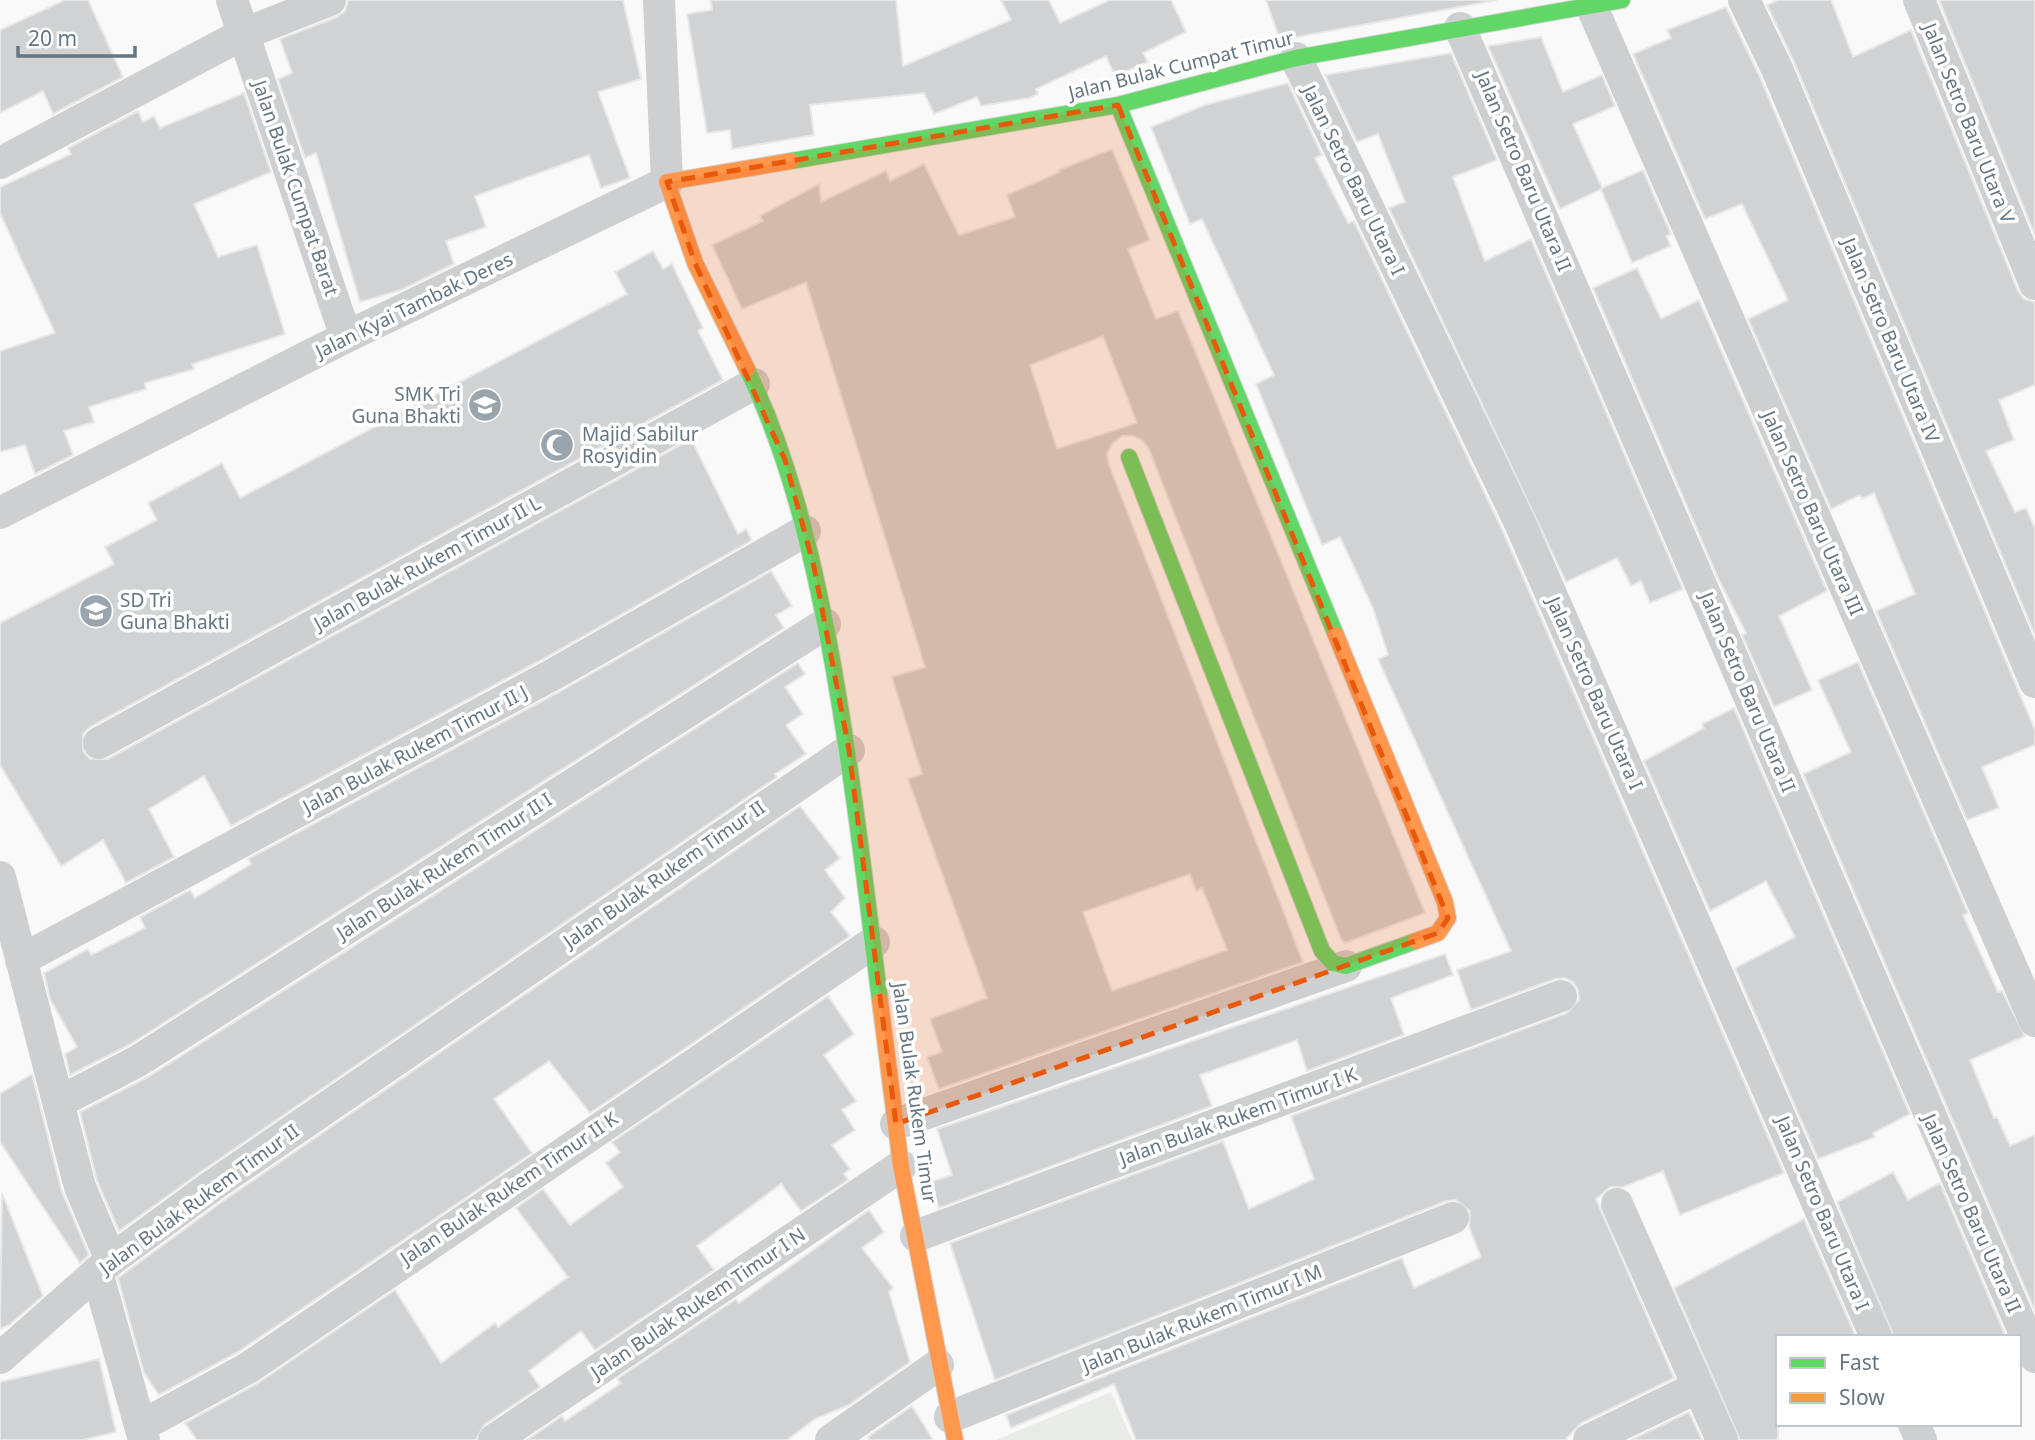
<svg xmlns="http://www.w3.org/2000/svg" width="2035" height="1440" font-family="'Noto Sans',sans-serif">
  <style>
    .green { fill: #e8ebe6 }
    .building { fill: #d0d2d3; stroke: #e8e8e8; stroke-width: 2; fill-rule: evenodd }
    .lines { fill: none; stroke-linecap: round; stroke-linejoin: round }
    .fast-casing { stroke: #d5d6d7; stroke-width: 18 }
    .slow-casing { stroke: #d5d6d7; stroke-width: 18 }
    .street { stroke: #cecfd0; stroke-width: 32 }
    .fast { stroke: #63d668; stroke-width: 16 }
    .slow { stroke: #ff974d; stroke-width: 16 }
    .marked { fill: #e8590c; fill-opacity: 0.2; stroke: #e8590c; stroke-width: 5; stroke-dasharray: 14 9; stroke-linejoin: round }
    .labels { text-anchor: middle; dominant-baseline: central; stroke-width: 7; stroke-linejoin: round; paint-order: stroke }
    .street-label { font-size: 19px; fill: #657683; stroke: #fff }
    .poi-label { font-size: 19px; fill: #657683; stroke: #fff; text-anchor: start }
  </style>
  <rect width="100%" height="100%" fill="#f9f9f9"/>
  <polygon class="green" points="1111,1392 1132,1440 996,1440"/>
  <g class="building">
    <polygon points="65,0 88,0 123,77 53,114 43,91 0,113 0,30"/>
    <polygon points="348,0 623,0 641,79 598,92 630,178 601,188 589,155 475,196 486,227 446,241 454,264 401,290 360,302 316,153 305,158 278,79 292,73 280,39 337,17 345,11"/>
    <polygon points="711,0 896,0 903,66 1011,20 1001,0 1049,0 1060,23 1110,0 1171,0 1186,32 1143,53 1148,62 1115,76 1106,56 1036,89 1038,94 1029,98 981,106 977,97 934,114 924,93 810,105 814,135 732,149 730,130 707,133 687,14 712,10"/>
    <polygon points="1266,0 1497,0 1280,40"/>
    <polygon points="1778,0 1831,0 1853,57 1911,30 2018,291 2024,299 2035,302 2035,385 1999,400 2014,440 1986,451 2015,512 2026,508 2035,529 2035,635 1794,62 1767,5"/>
    <polygon points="1939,0 2035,0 2035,235"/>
    <polygon points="1726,7 1760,77 2035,730 2035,745 1982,767 1999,808 1967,820 1876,611 1915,594 1874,493 1862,499 1860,495 1831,509 1748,319 1788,300 1742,204 1705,219 1633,54 1671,38 1667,30"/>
    <polygon points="1541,37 1563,92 1602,75 1615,106 1573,124 1602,188 1643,170 1671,234 1666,236 1671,246 1632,263 1601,189 1560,209 1488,46"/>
    <polygon points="1451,53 1497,160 1453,177 1485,261 1531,239 1683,589 1650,603 1641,581 1631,586 1617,558 1566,582 1389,208 1405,202 1378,134 1357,142 1325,75"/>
    <polygon points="1288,83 1322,155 1315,158 1348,223 1354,221 1502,529 1784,1173 1680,1215 1663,1171 1623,1187 1610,1187 1596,1199 1674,1378 1581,1423 1565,1440 1136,1440 1114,1384 1011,1428 1006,1415 1402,1258 1414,1288 1481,1257 1469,1227 1470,1211 1456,1200 1446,1201 995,1380 950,1243 1223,1141 1249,1209 1314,1179 1291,1116 1567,1013 1579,1000 1578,990 1573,982 1565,978 1555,979 1471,1010 1457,970 1511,951 1378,659 1388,655 1373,608 1340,537 1322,545 1256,384 1274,375 1202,219 1190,224 1151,127 1205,105"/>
    <polygon points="244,93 271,172 194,204 218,257 257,245 285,334 192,364 194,369 145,383 146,389 89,407 94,422 64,431 73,455 35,474 25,445 0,452 0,351 55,333 0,213 0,187 71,154 68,148 138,111 143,122 154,116 160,128"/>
    <path d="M1112 149 1150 240 1128 249 1156 319 1178 311 1188 334 1425 913 1345 943 1341 939 1149 449 1142 440 1133 436H1122L1112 444 1107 454 1109 465 1303 962 939 1089 927 1057 942 1052 930 1019 987 998 908 779 922 774 892 677 925 667 806 282 742 309 712 245 763 221 760 216 819 184 821 202 886 171 890 181 924 164 959 235 1015 217 1007 195 1060 172 1059 170ZM1103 336 1137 423 1057 449 1030 365ZM1190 874 1196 891 1202 888 1227 950 1112 991 1083 912Z"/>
    <polygon points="653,251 663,269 672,264 703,328 698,331 723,380 90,727 83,734 83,751 90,759 108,759 691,439 738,534 746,529 752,540 543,659 231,826 204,776 149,809 174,857 126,883 103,840 61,866 0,765 0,623 114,564 105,547 157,520 148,503 222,463 240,498 627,294 615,272"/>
    <polygon points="1637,268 1661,319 1699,300 1827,591 1779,616 1812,690 1774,707 1742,635 1746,633 1717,576 1593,288"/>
    <polygon points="771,571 792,606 776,615 784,628 129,1045 70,1075 65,1054 77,1047 50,999 44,973 88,949 91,955 145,928 140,917 190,890 195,898 251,864 248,859 561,691"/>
    <polygon points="1858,662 1968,913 1963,915 1998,992 2002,991 2025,1036 1970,1060 1994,1118 1997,1117 2010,1146 2035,1135 2035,1311 1803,774 1851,752 1818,680"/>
    <polygon points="798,663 805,674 785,687 803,714 786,725 806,754 775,774 777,777 202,1171 119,1231 97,1181 80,1112 148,1077"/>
    <polygon points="1734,708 1910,1114 1873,1133 1875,1137 1818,1159 1735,968 1795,937 1766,881 1710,911 1644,761 1704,728 1702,724"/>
    <polygon points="800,806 840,858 825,870 845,898 831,912 850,936 590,1113 549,1061 494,1099 532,1153 238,1352 159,1395 144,1373 118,1278 223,1201"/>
    <polygon points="1445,954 1453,975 1391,998 1404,1035 1307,1071 1297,1040 1200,1075 1212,1106 939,1208 930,1182 952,1175 937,1129"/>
    <polygon points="828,996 854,1034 824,1055 856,1101 842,1110 855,1130 832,1145 850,1169 844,1174 848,1180 801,1211 781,1184 697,1246 714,1270 595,1350 581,1331 529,1371 540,1387 484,1425 476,1440 197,1440 185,1423 258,1383 395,1290 441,1363 495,1323 498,1327 568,1277 516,1208 543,1189 570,1225 623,1187 606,1163 620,1152 612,1142"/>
    <polygon points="32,1074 62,1192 89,1255 80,1263 0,1142 0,1094"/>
    <polygon points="1893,1172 1908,1200 1940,1183 2006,1337 1894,1337 1837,1202"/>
    <polygon points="2,1193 43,1296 9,1325 0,1329"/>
    <polygon points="869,1210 884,1232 862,1248 893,1288 889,1292 910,1362 849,1405 815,1419 787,1440 527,1440 562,1416 565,1421 621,1383 617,1379 736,1299 739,1303"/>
    <polygon points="1804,1219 1856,1337 1778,1337 1778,1440 1740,1440 1674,1288"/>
    <polygon points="99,1359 116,1432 83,1440 0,1440 0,1382"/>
    <polygon points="912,1406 933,1440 870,1440 868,1437"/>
    <polygon points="1689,1412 1702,1440 1631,1440"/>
  </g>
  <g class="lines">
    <g class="fast-casing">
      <g id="fast">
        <polyline points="1118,105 1336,635"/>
        <polyline points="791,161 1118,105 1296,58 1622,0"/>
        <path d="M747 369C789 456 811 549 829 643 851 762 865 881 880 1001"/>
        <polyline points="1129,457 1322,951 1333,963 1346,966 1416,941"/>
      </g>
    </g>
    <g class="slow-casing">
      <g id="slow">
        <polyline points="747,369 695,263 667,182 791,161"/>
        <polyline points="1336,635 1445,902 1448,918 1438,933 1416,941"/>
        <polyline points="880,1001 901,1166 955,1440"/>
      </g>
    </g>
    <g class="street">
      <polyline points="232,0 346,337"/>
      <polyline points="1744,0 1777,69 2035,682"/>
      <polyline points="1919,0 2035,284"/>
      <polyline points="1591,5 2035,1021"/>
      <polyline points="1460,28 2035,1357"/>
      <polyline points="1296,58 1519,521 1876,1337"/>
      <polyline points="0,163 243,34 330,0"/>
      <polyline points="0,513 346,337 667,182 659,0"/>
      <polyline points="99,743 754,384"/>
      <polyline points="0,877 80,1187 111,1260"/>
      <polyline points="21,960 552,675 805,531"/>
      <polyline points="59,1102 138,1061 825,624"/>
      <polyline points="896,1124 1346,966"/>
      <polyline points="1617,1204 1722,1440"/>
      <polyline points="916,1236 1561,996"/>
      <polyline points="97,1272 144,1440"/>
      <polyline points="0,1358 111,1260 212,1186 849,750"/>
      <polyline points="950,1417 1453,1218"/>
      <polyline points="1914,1424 1921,1440"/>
      <polyline points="141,1426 248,1368 874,942"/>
      <polyline points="494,1440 901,1166"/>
      <polyline points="831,1440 938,1365"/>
      <polyline points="1589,1440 1698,1387"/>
    </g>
    <use href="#fast" class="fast"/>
    <use href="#slow" class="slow"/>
  </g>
  <path class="marked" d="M1118 105 1448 918 1438 933 896 1124 849 750 814 567 785 460 695 263 667 182Z"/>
  <defs>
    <g id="school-disc" transform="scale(1.75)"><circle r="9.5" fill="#99a4ac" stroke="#fff"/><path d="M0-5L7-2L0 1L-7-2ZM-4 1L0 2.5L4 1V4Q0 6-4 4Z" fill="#fff"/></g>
    <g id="mosque-disc" transform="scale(1.75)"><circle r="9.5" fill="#99a4ac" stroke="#fff"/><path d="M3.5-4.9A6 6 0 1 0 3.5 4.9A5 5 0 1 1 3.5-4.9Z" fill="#fff"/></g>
  </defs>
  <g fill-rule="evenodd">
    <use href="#school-disc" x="485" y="405"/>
    <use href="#mosque-disc" x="557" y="445"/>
    <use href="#school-disc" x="96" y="611"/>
  </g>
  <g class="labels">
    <g class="street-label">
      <text transform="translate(1181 65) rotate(-14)">Jalan Bulak Cumpat Timur</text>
      <text transform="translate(1969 123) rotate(68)">Jalan Setro Baru Utara V</text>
      <text transform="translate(1524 171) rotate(67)">Jalan Setro Baru Utara II</text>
      <text transform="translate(1354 180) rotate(64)">Jalan Setro Baru Utara I</text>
      <text transform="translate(296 188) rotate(71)">Jalan Bulak Cumpat Barat</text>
      <text transform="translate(414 305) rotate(-26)">Jalan Kyai Tambak Deres</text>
      <text transform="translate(1891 340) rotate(67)">Jalan Setro Baru Utara IV</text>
      <text transform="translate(1813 513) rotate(66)">Jalan Setro Baru Utara III</text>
      <text transform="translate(427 563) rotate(-29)">Jalan Bulak Rukem Timur II L</text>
      <text transform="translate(1748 692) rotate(67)">Jalan Setro Baru Utara II</text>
      <text transform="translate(1595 693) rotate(66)">Jalan Setro Baru Utara I</text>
      <text transform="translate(415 749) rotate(-28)">Jalan Bulak Rukem Timur II J</text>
      <text transform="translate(444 866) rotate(-33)">Jalan Bulak Rukem Timur II I</text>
      <text transform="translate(664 874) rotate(-35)">Jalan Bulak Rukem Timur II</text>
      <text transform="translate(915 1093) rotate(82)">Jalan Bulak Rukem Timur</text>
      <text transform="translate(1238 1116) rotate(-20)">Jalan Bulak Rukem Timur I K</text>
      <text transform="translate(509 1188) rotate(-34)">Jalan Bulak Rukem Timur II K</text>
      <text transform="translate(199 1199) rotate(-36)">Jalan Bulak Rukem Timur II</text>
      <text transform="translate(1823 1213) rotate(67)">Jalan Setro Baru Utara I</text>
      <text transform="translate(1972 1213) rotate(66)">Jalan Setro Baru Utara II</text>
      <text transform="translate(698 1303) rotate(-34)">Jalan Bulak Rukem Timur I N</text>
      <text transform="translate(1202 1318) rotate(-22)">Jalan Bulak Rukem Timur I M</text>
    </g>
    <g class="poi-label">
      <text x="461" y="394" text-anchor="end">SMK Tri<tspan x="461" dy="22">Guna Bhakti</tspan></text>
      <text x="582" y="434">Majid Sabilur<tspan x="582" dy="22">Rosyidin</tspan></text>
      <text x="120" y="600">SD Tri<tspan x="120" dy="22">Guna Bhakti</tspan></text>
    </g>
  </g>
  <rect x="1776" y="1335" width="245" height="91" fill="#ffffff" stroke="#c1c8cd" stroke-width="2"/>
  <rect x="1790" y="1358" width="35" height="10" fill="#63d668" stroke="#c1c8cd" stroke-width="2"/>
  <text x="1839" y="1370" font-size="21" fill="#657683">Fast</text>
  <rect x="1790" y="1393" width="35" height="10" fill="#ff974d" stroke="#c1c8cd" stroke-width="2"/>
  <text x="1839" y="1405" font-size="21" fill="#657683">Slow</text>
  <path d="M18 46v10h117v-10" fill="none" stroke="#657683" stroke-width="3.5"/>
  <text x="28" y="46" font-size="21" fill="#657683" stroke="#ffffff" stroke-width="5" paint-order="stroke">20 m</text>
</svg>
